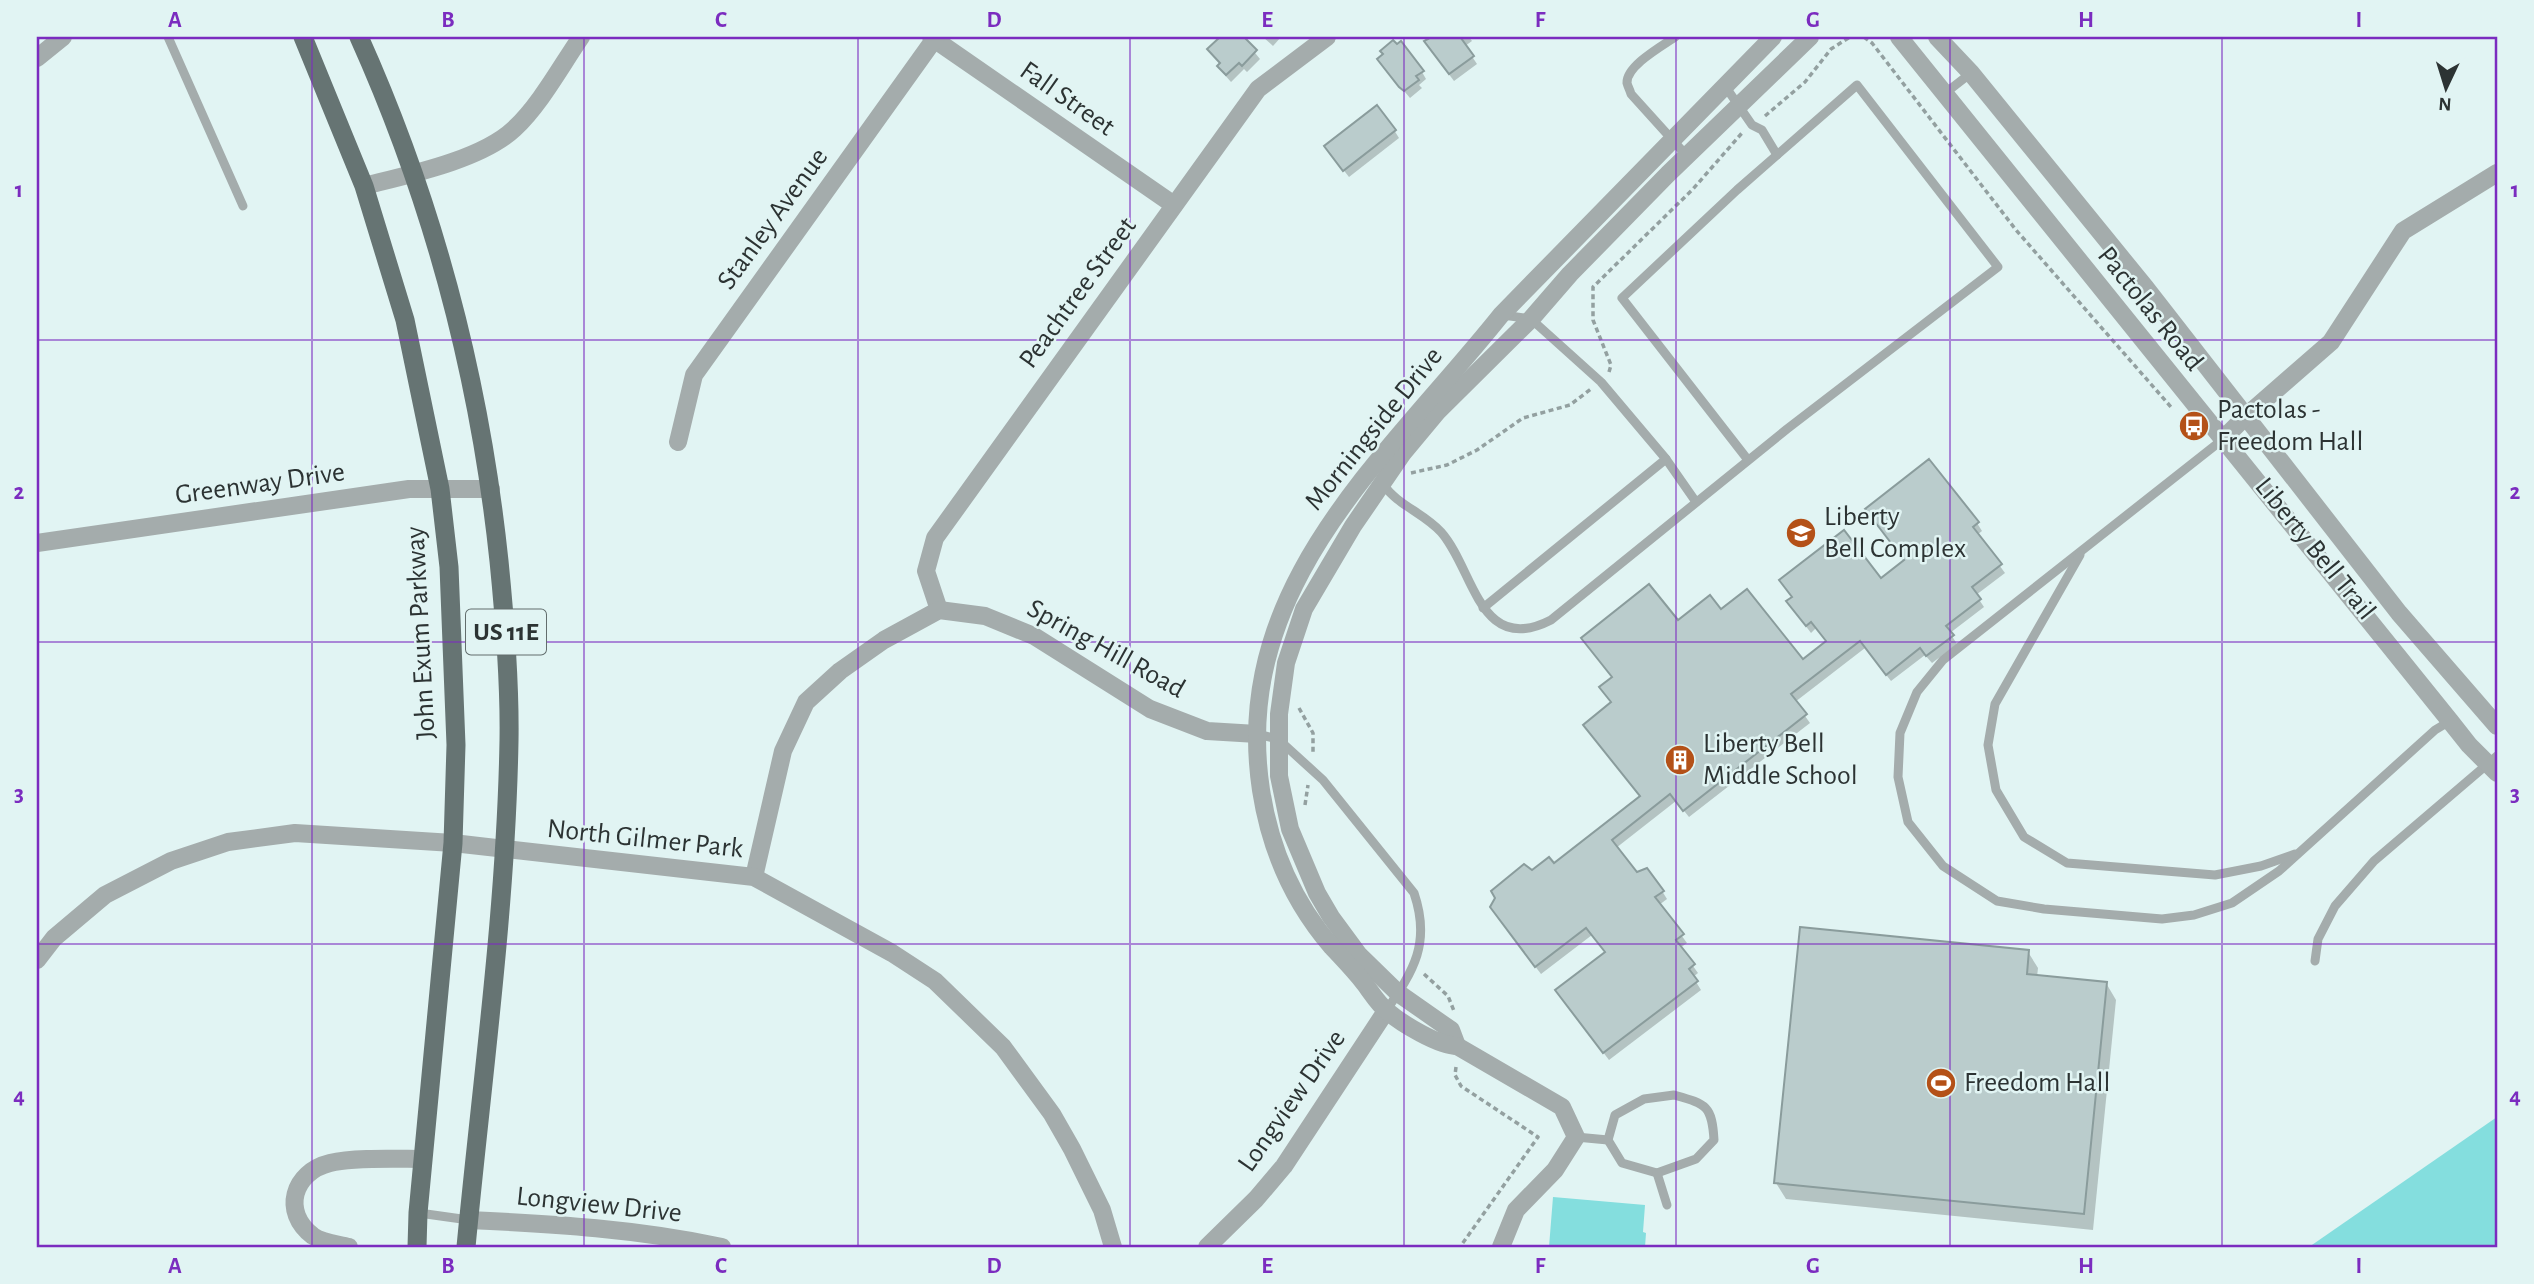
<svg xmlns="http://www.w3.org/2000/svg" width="2534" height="1284" font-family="'Alegreya Sans',sans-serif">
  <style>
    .grass { fill: #84dede }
    .shadow { fill: #0003 }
    .building { fill: #bacccc; stroke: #8a9c9c; stroke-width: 2 }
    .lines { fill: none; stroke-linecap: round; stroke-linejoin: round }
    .path { stroke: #93a0a0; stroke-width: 3.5; stroke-dasharray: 5 3.5; stroke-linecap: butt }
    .service { stroke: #a4acac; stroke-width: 9 }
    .minor { stroke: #a4acac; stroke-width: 18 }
    .primary { stroke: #667473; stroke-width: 19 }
    .grid { fill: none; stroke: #7b2cbf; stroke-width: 2; stroke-opacity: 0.55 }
    .labels { text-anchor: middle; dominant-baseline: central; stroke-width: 5; stroke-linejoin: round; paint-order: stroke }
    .shield { fill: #e1f4f3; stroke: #626d6d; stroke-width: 2 }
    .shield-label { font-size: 26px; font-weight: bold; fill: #2c3333 }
    .street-label { font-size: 28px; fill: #2c3333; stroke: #e1f4f3 }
    .poi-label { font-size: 28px; fill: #2c3333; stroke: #e1f4f3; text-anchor: start }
    .neatline { fill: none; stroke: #7b2cbf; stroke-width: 2.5 }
    .grid-label { font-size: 23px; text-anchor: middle; font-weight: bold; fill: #7b2cbf }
  </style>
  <rect width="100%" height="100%" fill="#e1f4f3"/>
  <g class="grass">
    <polygon points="2497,1117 2497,1247 2309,1247"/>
    <polygon points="1553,1197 1645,1205 1643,1232 1646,1233 1645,1247 1549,1247"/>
  </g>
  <g class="shadow">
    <polygon points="1222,37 1242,37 1260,59 1247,72 1244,69 1231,82 1224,74 1219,66 1221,65 1209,50"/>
    <polygon points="1263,37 1281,37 1273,46"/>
    <polygon points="1428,37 1469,37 1472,41 1465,46 1477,64 1454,81 1430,49"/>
    <polygon points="1384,67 1422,72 1426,79 1419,85 1422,88 1410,98"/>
    <polygon points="1394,130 1399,138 1349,177 1331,154"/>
    <polygon points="1977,523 1982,531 1977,535 2005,573 1976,595 1984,607 1950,633 1957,644 1932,663 1925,655 1891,681 1865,648 1795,702 1810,723 1689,817 1676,801 1616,848 1636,874 1662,891 1667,899 1659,905 1687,943 1680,948 1698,973 1693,977 1701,990 1609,1060 1562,998 1606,953 1592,935 1541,974 1496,915 1532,873 1554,866 1641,797 1613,704 1678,623 1721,611 1803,662 1827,643 1816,628 1811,633 1793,609 1881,580"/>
    <polygon points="2028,952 2038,968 2037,977 2106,983 2116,1000 2093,1230 1786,1199 1776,1183"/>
  </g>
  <g class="building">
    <polygon points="1220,37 1244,37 1257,50 1242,66 1239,63 1226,75 1217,66 1220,63 1207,49"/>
    <polygon points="1426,37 1463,37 1461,38 1474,56 1449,74 1424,41 1428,39"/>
    <polygon points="1393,40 1397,44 1401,41 1424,71 1416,76 1419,80 1404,91 1399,87 1377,59 1383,54 1380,51"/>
    <polygon points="1377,105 1396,130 1343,171 1324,146"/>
    <polygon points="1929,459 1979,522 1973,527 2002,564 1972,587 1981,599 1946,626 1954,635 1926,656 1920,648 1886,675 1860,641 1791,694 1807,714 1683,811 1670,794 1612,840 1637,872 1647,868 1664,891 1655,897 1684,934 1676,940 1695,964 1689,969 1698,981 1603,1053 1555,990 1605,952 1586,928 1535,967 1490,907 1495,898 1491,891 1524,864 1532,870 1549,857 1554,863 1640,796 1583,725 1611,702 1599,687 1612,677 1581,638 1649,584 1678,620 1710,595 1721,609 1747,589 1803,659 1826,641 1811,622 1806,626 1786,601 1792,597 1779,580 1844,530 1881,578 1904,560 1865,509"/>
    <polygon points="1800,927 2029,950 2027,974 2107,982 2084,1214 1774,1183"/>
  </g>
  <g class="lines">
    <g class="path">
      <polyline points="1864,37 1872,43 2016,230 2171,407"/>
      <polyline points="1765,116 1805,82 1831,49 1850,37"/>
      <polyline points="1609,372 1611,365 1593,320 1593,287 1693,189 1742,133"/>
      <polyline points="1411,473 1447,465 1477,450 1523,418 1570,405 1591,389"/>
      <polyline points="1299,708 1313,733 1313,753"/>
      <polyline points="1305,805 1308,785"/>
      <polyline points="1424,974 1448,996 1454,1011"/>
      <polyline points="1456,1067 1455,1075 1461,1086 1538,1137 1460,1247"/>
    </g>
    <g class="service">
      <polyline points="168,37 243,206"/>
      <path d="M1675 37C1662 46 1626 66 1627 83 1628 87 1630 90 1631 94L1687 156"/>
      <polyline points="1725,86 1752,125 1762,130 1777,155"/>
      <polyline points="1944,94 1971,73"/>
      <polyline points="1503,315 1531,319 1601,382 1666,459 1696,502"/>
      <polyline points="2222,440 1943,660 1917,692 1900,733 1898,777 1908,822 1943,866 1997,901 2044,909 2162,919 2194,915 2232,903 2279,871 2435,730 2450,721"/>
      <path d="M1383 484C1397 505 1424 513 1441 532 1474 569 1479 657 1551 620L1787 429 1998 267 1857 85 1737 190 1622 298 1748 460"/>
      <polyline points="2080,555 1995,704 1988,745 1996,790 2024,837 2067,863 2215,875 2261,866 2295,854"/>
      <polyline points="1483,608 1666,459"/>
      <path d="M1257 734 1278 739 1323 780 1414 893C1431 943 1414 970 1386 1011"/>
      <polyline points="2315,961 2318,939 2335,906 2374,861 2497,756"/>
      <path d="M1674 1095C1706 1104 1712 1105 1714 1140L1696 1159 1657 1173 1622 1163 1608 1140 1615 1115 1644 1099Z"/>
      <polyline points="1576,1137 1608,1140"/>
      <polyline points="1657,1173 1667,1205"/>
      <polyline points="419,1213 469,1220"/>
    </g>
    <g class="minor">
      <polyline points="931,37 1174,205"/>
      <polyline points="1899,37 2450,721 2469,745 2497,773"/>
      <polyline points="1937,37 1971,73 2145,287 2399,613 2497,726"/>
      <polyline points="37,58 63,37"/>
      <path d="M364 186C408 175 481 160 514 129 540 105 561 66 581 37"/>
      <polyline points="2222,440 2245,417 2331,342 2403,231 2497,173"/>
      <polyline points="678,442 694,375 936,37"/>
      <polyline points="37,543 409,489 491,489"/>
      <polyline points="939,610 926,571 935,538 1258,89 1327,37"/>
      <polyline points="754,877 783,751 806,702 840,671 884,640 939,610 985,616 1034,636 1150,709 1207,731 1257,734"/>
      <polyline points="37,960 54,938 105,895 171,861 228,842 295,833 453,843 754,877 892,953 935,981 1003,1047 1052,1114 1072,1149 1102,1210 1113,1247"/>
      <polyline points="1457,1046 1451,1030 1398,993 1359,955 1331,917 1317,893 1290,829 1279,776 1279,714 1286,663 1304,609 1353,526 1403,453 1438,411 1531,319 1570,274 1668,174 1810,37"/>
      <path d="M469 1220C555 1224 638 1229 722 1247"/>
      <path d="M349 1247C338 1244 323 1243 313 1236 281 1212 293 1172 330 1163 354 1157 398 1159 423 1159"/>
      <polyline points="1207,1247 1256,1199 1284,1166 1386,1011"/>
      <path d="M1501 1247 1516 1210 1555 1170 1576 1137 1562 1107 1457 1046C1439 1046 1402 1024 1387 1011 1378 1004 1371 992 1364 983 1354 970 1343 959 1332 947 1293 902 1270 848 1261 790 1230 585 1387 458 1501 315L1773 37"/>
    </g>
    <g class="primary">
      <polyline points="303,37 364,186 405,320 440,489 449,567 456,745 453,843 418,1213 417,1247"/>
      <path d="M359 37C434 204 480 380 499 561 505 621 510 681 509 741 506 910 482 1079 466 1247"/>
    </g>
  </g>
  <path class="grid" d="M312 37V1247M584 37V1247M858 37V1247M1130 37V1247M1404 37V1247M1676 37V1247M1950 37V1247M2222 37V1247M37 340H2497M37 642H2497M37 944H2497"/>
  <defs>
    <g id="bus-disc" transform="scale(1.575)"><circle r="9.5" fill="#b45118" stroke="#e1f4f3"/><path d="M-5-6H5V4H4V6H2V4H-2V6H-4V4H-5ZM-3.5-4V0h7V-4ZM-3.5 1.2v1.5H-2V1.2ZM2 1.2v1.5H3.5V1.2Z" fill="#fff"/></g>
    <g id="school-disc" transform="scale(1.575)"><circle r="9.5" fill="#b45118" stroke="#e1f4f3"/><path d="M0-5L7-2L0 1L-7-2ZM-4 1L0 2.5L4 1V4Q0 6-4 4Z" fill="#fff"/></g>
    <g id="building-disc" transform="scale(1.575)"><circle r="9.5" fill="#b45118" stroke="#e1f4f3"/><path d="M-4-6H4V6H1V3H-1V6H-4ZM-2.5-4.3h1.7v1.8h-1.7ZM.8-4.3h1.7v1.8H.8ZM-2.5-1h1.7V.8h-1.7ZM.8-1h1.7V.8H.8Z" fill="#fff"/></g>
    <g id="stadium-disc" transform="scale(1.575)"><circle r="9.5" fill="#b45118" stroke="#e1f4f3"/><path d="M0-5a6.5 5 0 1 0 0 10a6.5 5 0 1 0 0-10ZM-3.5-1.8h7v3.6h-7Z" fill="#fff"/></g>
  </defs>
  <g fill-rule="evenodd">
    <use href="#bus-disc" x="2194" y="426"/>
    <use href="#school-disc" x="1801" y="533"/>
    <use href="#building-disc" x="1680" y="760"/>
    <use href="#stadium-disc" x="1941" y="1083"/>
  </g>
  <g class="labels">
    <rect class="shield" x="466" y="609.5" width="80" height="45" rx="5"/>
    <g class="shield-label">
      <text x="506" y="632">US 11E</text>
    </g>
    <g class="street-label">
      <text transform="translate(1067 99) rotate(35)">Fall Street</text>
      <text transform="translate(773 219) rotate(-54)">Stanley Avenue</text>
      <text transform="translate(1078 293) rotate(-54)">Peachtree Street</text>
      <text transform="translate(2150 309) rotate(51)">Pactolas Road</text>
      <text transform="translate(1374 429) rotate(-51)">Morningside Drive</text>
      <text transform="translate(260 484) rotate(-8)">Greenway Drive</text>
      <text transform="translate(2315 549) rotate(51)">Liberty Bell Trail</text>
      <text transform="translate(421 633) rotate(-93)">John Exum Parkway</text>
      <text transform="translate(1106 649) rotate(29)">Spring Hill Road</text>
      <text transform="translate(645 839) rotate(6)">North Gilmer Park</text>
      <text transform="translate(1292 1101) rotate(-55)">Longview Drive</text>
      <text transform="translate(599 1205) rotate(6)">Longview Drive</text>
    </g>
    <g class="poi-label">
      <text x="2217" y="410">Pactolas -<tspan x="2217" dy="32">Freedom Hall</tspan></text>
      <text x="1824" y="517">Liberty<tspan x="1824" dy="32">Bell Complex</tspan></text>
      <text x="1703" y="744">Liberty Bell<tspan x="1703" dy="32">Middle School</tspan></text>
      <text x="1964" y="1083">Freedom Hall</text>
    </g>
  </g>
  <rect width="2534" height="1284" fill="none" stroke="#e1f4f3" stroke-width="77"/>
  <g transform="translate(2446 88) rotate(184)" stroke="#e1f4f3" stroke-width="5" paint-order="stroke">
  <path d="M0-5L12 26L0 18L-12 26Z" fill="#2c3333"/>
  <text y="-10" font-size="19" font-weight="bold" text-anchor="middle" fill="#2c3333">N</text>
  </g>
  <rect x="38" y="38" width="2458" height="1208" class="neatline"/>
  <g class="grid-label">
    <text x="175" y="27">A</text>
    <text x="448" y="27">B</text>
    <text x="721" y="27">C</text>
    <text x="994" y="27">D</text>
    <text x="1267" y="27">E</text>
    <text x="1540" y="27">F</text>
    <text x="1813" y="27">G</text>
    <text x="2086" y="27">H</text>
    <text x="2359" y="27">I</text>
    <text x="19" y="197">1</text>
    <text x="2515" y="197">1</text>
    <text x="19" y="499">2</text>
    <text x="2515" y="499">2</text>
    <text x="19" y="801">3</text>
    <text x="2515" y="801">3</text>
    <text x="19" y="1103">4</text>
    <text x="2515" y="1103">4</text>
    <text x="175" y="1273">A</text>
    <text x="448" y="1273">B</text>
    <text x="721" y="1273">C</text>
    <text x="994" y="1273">D</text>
    <text x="1267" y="1273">E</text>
    <text x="1540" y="1273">F</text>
    <text x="1813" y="1273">G</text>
    <text x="2086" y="1273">H</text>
    <text x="2359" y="1273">I</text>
  </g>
</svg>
